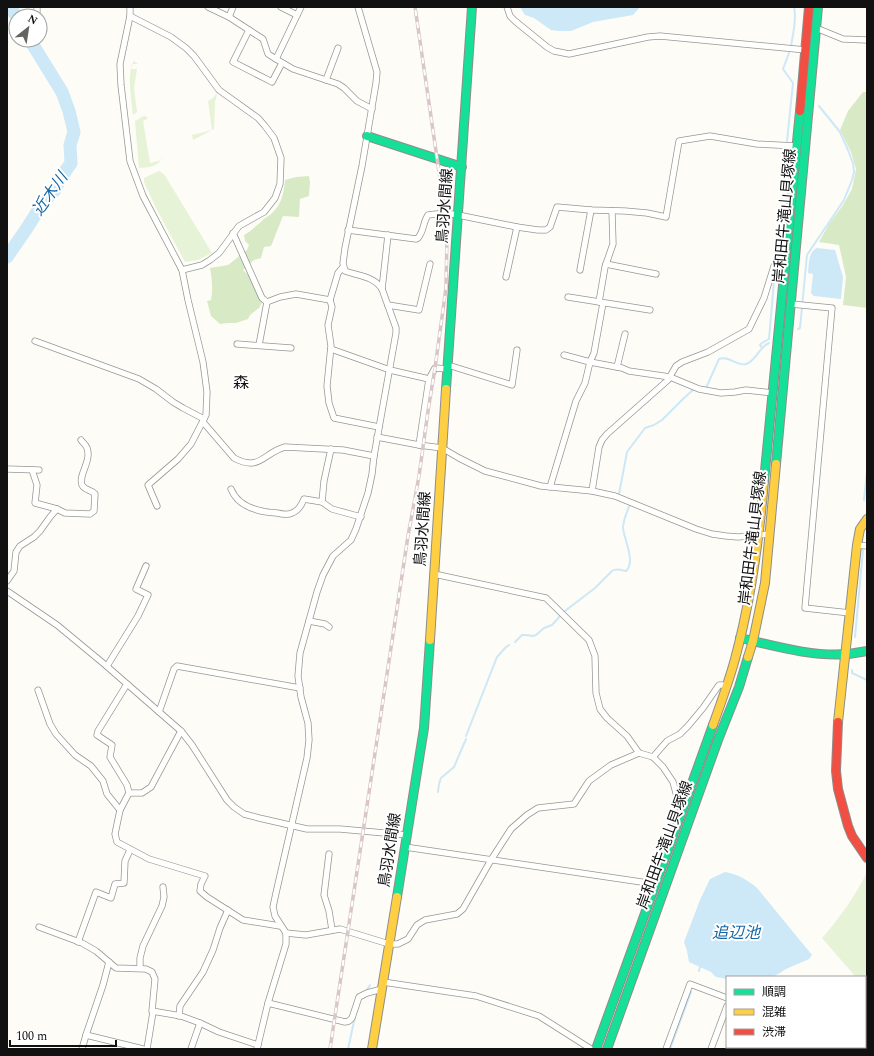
<svg xmlns="http://www.w3.org/2000/svg" width="874" height="1056" font-family="Spectral,'Noto Sans JP',serif">
  <style>
    .green { fill: #e7f3d7 }
    .forest { fill: #d8eac5 }
    .water { fill: #cde8f7 }
    .lines { fill: none; stroke-linecap: round; stroke-linejoin: round }
    .stream { stroke: #cde8f7; stroke-width: 2 }
    .river { stroke: #cde8f7; stroke-width: 13 }
    .street-casing { stroke: #979795; stroke-width: 7 }
    .fast-casing { stroke: #8e8d8b; stroke-width: 10 }
    .slow-casing { stroke: #8e8d8b; stroke-width: 10 }
    .jam-casing { stroke: #8e8d8b; stroke-width: 10 }
    .street { stroke: #fffffe; stroke-width: 5.5 }
    .fast { stroke: #16e098; stroke-width: 8 }
    .slow { stroke: #ffcf43; stroke-width: 8 }
    .jam { stroke: #f24e42; stroke-width: 8 }
    .rail-casing { stroke: #d9c6c7; stroke-width: 3.5 }
    .rail { stroke: #fff; stroke-width: 2; stroke-dasharray: 6; stroke-linecap: butt }
    .labels { text-anchor: middle; dominant-baseline: central; stroke-width: 4; stroke-linejoin: round; paint-order: stroke }
    .street-label { font-size: 15px; fill: #111; stroke: #fff }
    .water-label { font-size: 16px; font-style: italic; fill: #1768a6; stroke: #fff }
    .neighbourhood-label { font-size: 16px; fill: #111; stroke: #fff }
  </style>
  <rect width="100%" height="100%" fill="#fdfcf7"/>
  <g class="green">
    <path d="M134 61 138 64H133L131 69H137L134 88 137 112 133 115C132 103 126 70 134 61Z"/>
    <polygon points="216,94 217,95 215,102 214,129 212,130 193,140 192,135 212,130 208,101 213,98"/>
    <path d="M144 116 147 117V119L143 121 150 163 162 160 164 155 165 154C158 167 152 167 139 168L135 121Z"/>
    <polygon points="159,171 164,174 212,253 198,260 185,262 155,206 144,182 144,178"/>
    <path d="M867 872V986L865 985V977H856L822 938C839 919 856 895 867 872Z"/>
  </g>
  <g class="forest">
    <polygon points="863,92 867,92 867,308 843,305 846,277 839,245 819,242 829,224 843,205 852,189 856,169 851,152 840,130 848,111"/>
    <path d="M309 176 310 182 309 196 300 199 299 217 283 216 271 246 264 247 261 258 254 260 243 270 249 276 264 299 259 308 250 315 248 319 236 323H228L220 324 211 316 207 301 211 300C213 289 212 279 210 268L228 265 247 250 249 245 245 241 244 235C251 231 256 226 262 221 264 218 267 217 270 215 281 206 284 194 285 180L296 177Z"/>
  </g>
  <g class="water">
    <polygon points="520,7 640,7 633,15 593,22 571,31 559,31 551,30 534,18 525,15"/>
    <path d="M817 248 835 250 843 277 841 299 814 296 811 293 813 274 808 273C809 264 808 252 817 248Z"/>
    <path d="M725 872C737 874 748 880 757 888L812 955 809 959 786 969 780 973 772 977H727V979L716 977 711 972 689 962 687 951 684 942 700 900 710 879Z"/>
    <polygon points="865,994 867,995 867,1049 818,1049 812,1047 865,1047"/>
  </g>
  <g class="lines">
    <g class="stream">
      <path d="M791 46C793 34 797 19 794 7"/>
      <polyline points="787,141 793,83 783,69 789,53"/>
      <polyline points="776,263 787,149"/>
      <polyline points="798,329 800,328 807,255 844,200 852,180 854,172 853,163 848,150 840,132 819,106"/>
      <polyline points="762,348 760,345 762,343 769,339 775,270"/>
      <path d="M704 388H706L719 359C728 355 738 367 746 364 756 361 759 347 769 343"/>
      <polyline points="619,494 627,452 645,428 654,425 662,420 684,398 694,389"/>
      <polyline points="864,500 867,471"/>
      <path d="M565 611 595 588 612 571C617 568 620 570 626 571 636 562 624 539 623 528 623 520 627 512 630 504"/>
      <polyline points="855,637 863,550"/>
      <polyline points="515,642 522,635 525,635 533,636 536,635 544,628 552,625 561,615"/>
      <polyline points="852,670 852,673 867,680"/>
      <polyline points="466,736 497,657 505,648 509,645"/>
      <polyline points="438,792 439,784 441,778 454,767 466,739"/>
      <polyline points="699,971 700,967"/>
      <polyline points="366,992 370,985"/>
      <polyline points="348,1049 355,1017"/>
      <polyline points="670,1049 691,992"/>
    </g>
    <g class="river">
      <polyline points="10,7 16,16"/>
      <polyline points="7,257 27,228 44,201 55,190 60,179 71,163 70,145 74,132 69,111 62,92 30,40"/>
    </g>
    <g class="street-casing">
      <g id="street">
        <polyline points="130,7 130,16 120,64 121,85 130,161 143,196 182,270 188,300 203,362 207,392 206,415 191,444 178,459 148,485 157,506"/>
        <polyline points="208,7 229,17 263,39 268,54 276,59 293,69 338,84 344,88 357,101 372,109"/>
        <polyline points="281,7 297,15"/>
        <polyline points="507,7 510,16 515,21 547,47 554,51 569,54 648,37 660,36 806,50"/>
        <polyline points="37,14 37,7"/>
        <polyline points="130,16 171,37 186,48 194,56 219,90 258,118 265,126 274,138 281,158 280,184 275,198 264,212 239,226 219,253 210,260 202,265 182,270"/>
        <polyline points="229,17 233,7"/>
        <polyline points="816,28 843,39 867,40"/>
        <polyline points="249,30 233,62 272,82 282,63"/>
        <polyline points="276,59 301,7"/>
        <polyline points="326,80 338,48"/>
        <path d="M348 230 416 239 418 238C424 231 423 222 428 215L445 213 458 215 517 227 538 230H546L550 227 557 207 591 210 625 211 647 213 666 217 679 141 710 136 757 144 796 146"/>
        <polyline points="233,233 262,298 267,302"/>
        <polyline points="606,264 656,274"/>
        <polyline points="343,267 338,273 330,300 332,307 328,325 331,346 327,386 329,403 334,418 379,427"/>
        <polyline points="580,270 591,210"/>
        <polyline points="506,277 517,227"/>
        <polyline points="382,289 388,235"/>
        <polyline points="568,297 650,310"/>
        <polyline points="599,302 605,267 613,244 612,211"/>
        <polyline points="791,304 832,308 805,608 850,613"/>
        <polyline points="388,305 419,310 430,264"/>
        <polyline points="35,341 139,379 156,389 173,402 183,408 204,419"/>
        <polyline points="237,344 291,348"/>
        <polyline points="259,345 267,302 280,297 296,294 330,300"/>
        <polyline points="331,349 390,370 429,379"/>
        <polyline points="564,355 590,362 622,368 629,371 670,377 699,389 721,393 735,392 746,390 773,393"/>
        <polyline points="448,365 512,385 517,350"/>
        <polyline points="617,367 625,334"/>
        <path d="M203 422 234 458C260 472 263 453 285 447L343 450 374 456"/>
        <polyline points="377,437 419,445 442,448 459,458 485,471 541,486 592,491 615,496 696,529 712,534 726,536 738,537 770,534"/>
        <polyline points="419,445 429,379 435,368 448,369"/>
        <polyline points="331,449 324,481 322,502 332,509 361,517"/>
        <polyline points="7,469 39,470"/>
        <path d="M32 470 37 485 35 503 57 509 65 513 90 514 94 511 95 494C91 489 85 491 82 485 78 475 92 461 87 448 86 445 83 443 81 440"/>
        <polyline points="550,487 576,401 585,383 590,362 594,353 603,303"/>
        <path d="M231 489C238 507 259 512 277 513 281 514 288 515 292 513 298 511 302 504 304 499L322 502"/>
        <polyline points="592,491 599,447 602,440 607,434 668,380 676,366 682,362 708,352 749,329 764,298 774,266 785,267"/>
        <polyline points="857,545 867,546"/>
        <polyline points="434,574 546,598 589,640 595,656 596,693 600,709 607,718 627,736 639,753 653,757 663,767 673,782 681,811"/>
        <polyline points="7,581 14,571 16,552 20,546 34,537 40,531 50,517 57,509"/>
        <polyline points="7,591 57,625 103,663 181,731 192,745 227,800 234,807 244,814 259,818 307,829 340,829 407,835"/>
        <polyline points="309,621 325,624 329,627"/>
        <polyline points="107,666 138,616 148,595 136,589 146,566"/>
        <polyline points="127,684 98,731 97,735 112,745 110,757 127,785 129,793 120,810 115,834 117,842 149,859 205,876 201,884 200,891 207,897 243,920 280,926"/>
        <polyline points="38,690 50,724 56,734 75,755 91,766 103,781 107,794 120,810"/>
        <polyline points="159,712 174,669 177,666 300,688"/>
        <polyline points="653,757 667,741 680,734 688,726 703,708 719,685 727,685"/>
        <polyline points="129,793 142,793 151,787 181,731"/>
        <path d="M405 847C488 859 572 872 655 884"/>
        <polyline points="329,854 324,895 329,911 332,930"/>
        <polyline points="39,927 82,943 96,951 116,968 146,969 152,972 155,979 152,1011 181,1016 200,1023 219,1032 258,1045"/>
        <polyline points="286,933 306,935 340,929 389,944 398,944 408,939 417,925 425,920 457,914 463,909 491,860 511,829 527,815 538,808 574,804 589,781 611,765 639,753"/>
        <polyline points="78,942 96,892 111,898 115,884 124,883 125,861 130,850"/>
        <polyline points="140,968 140,958 143,946 162,906 164,897 163,887"/>
        <polyline points="383,982 476,996 539,1016 591,1049"/>
        <polyline points="268,1003 345,1022 349,1021 352,1018 359,997 367,993 382,989"/>
        <polyline points="179,1016 180,1006 203,972 213,950 220,928 228,910"/>
        <polyline points="86,1035 143,1049"/>
        <polyline points="766,1047 767,1049"/>
        <polyline points="82,1049 86,1035 103,985 109,962"/>
        <polyline points="147,1049 153,1012"/>
        <polyline points="191,1049 200,1023"/>
        <path d="M257 1049 268 1003 286 944V933L275 916 273 907 276 893 307 758 309 740 308 723 301 697 298 676 300 653 317 592 323 575 333 556 351 540 356 529 368 493 372 474 374 456 396 333V328L382 289C374 276 358 276 345 271L343 263 345 248 362 166 376 83 377 72 358 7"/>
        <polyline points="666,1049 690,984 727,998"/>
        <polyline points="711,1049 727,1006"/>
      </g>
    </g>
    <g class="fast-casing">
      <g id="fast">
        <polyline points="367,136 462,167"/>
        <polyline points="446,389 472,7"/>
        <polyline points="776,464 818,7"/>
        <polyline points="764,481 800,111"/>
        <path d="M740 638C775 646 812 657 848 654 855 653 861 652 867 651"/>
        <polyline points="397,897 424,728 430,640"/>
        <polyline points="596,1049 713,725"/>
        <polyline points="607,1049 718,740 739,687 748,657"/>
      </g>
    </g>
    <g class="slow-casing">
      <g id="slow">
        <polyline points="430,640 446,389"/>
        <polyline points="748,657 753,641 765,583 776,464"/>
        <polyline points="838,722 857,545 860,529 867,519"/>
        <path d="M713 725C721 703 729 681 735 659 751 600 759 540 764 481"/>
        <polyline points="372,1049 397,897"/>
      </g>
    </g>
    <g class="jam-casing">
      <g id="jam">
        <polyline points="800,111 809,7"/>
        <polyline points="838,722 836,771 838,789 848,826 852,836 867,858"/>
      </g>
    </g>
    <use href="#street" class="street"/>
    <use href="#fast" class="fast"/>
    <use href="#slow" class="slow"/>
    <use href="#jam" class="jam"/>
    <g class="rail-casing">
      <polyline id="rail" points="330,1049 408,536 419,476 428,411 435,368 446,288 447,236 445,213 415,7"/>
    </g>
    <use href="#rail" class="rail"/>
  </g>
  <g class="labels">
    <g class="street-label">
      <text transform="translate(445 206) rotate(-86)">鳥羽水間線</text>
      <text transform="translate(785 216) rotate(-85)">岸和田牛滝山貝塚線</text>
      <text transform="translate(423 529) rotate(-86)">鳥羽水間線</text>
      <text transform="translate(753 538) rotate(-83)">岸和田牛滝山貝塚線</text>
      <text transform="translate(665 845) rotate(-70)">岸和田牛滝山貝塚線</text>
      <text transform="translate(390 850) rotate(-81)">鳥羽水間線</text>
    </g>
    <g class="water-label">
      <text transform="translate(50 194) rotate(-55)">近木川</text>
      <text x="736" y="933">追辺池</text>
    </g>
    <g class="neighbourhood-label">
      <text x="241" y="383">森</text>
    </g>
  </g>
  <rect width="874" height="1056" fill="none" stroke="#111111" stroke-width="16"/>
  <rect x="726" y="976" width="140" height="72" fill="#ffffff" stroke="#a0a0a0"/>
  <rect x="734" y="989" width="20" height="6" fill="#16e098" stroke="#a0a0a0"/>
  <text x="762" y="996" font-size="12" fill="#111111">順調</text>
  <rect x="734" y="1009" width="20" height="6" fill="#ffcf43" stroke="#a0a0a0"/>
  <text x="762" y="1016" font-size="12" fill="#111111">混雑</text>
  <rect x="734" y="1029" width="20" height="6" fill="#f24e42" stroke="#a0a0a0"/>
  <text x="762" y="1036" font-size="12" fill="#111111">渋滞</text>
  <g transform="translate(28 28) rotate(30)"><circle r="19" fill="#ffffff" stroke="#a0a0a0"/>
  <path d="M0-3L7 15L0 10L-7 15Z" fill="#646362"/>
  <text y="-6" font-size="11" font-weight="bold" text-anchor="middle" fill="#111111">N</text>
  </g>
  <path d="M10 1040v6h106v-6" fill="none" stroke="#111111" stroke-width="2"/>
  <text x="16" y="1040" font-size="12" fill="#111111" stroke="#ffffff" stroke-width="3" paint-order="stroke">100 m</text>
</svg>
